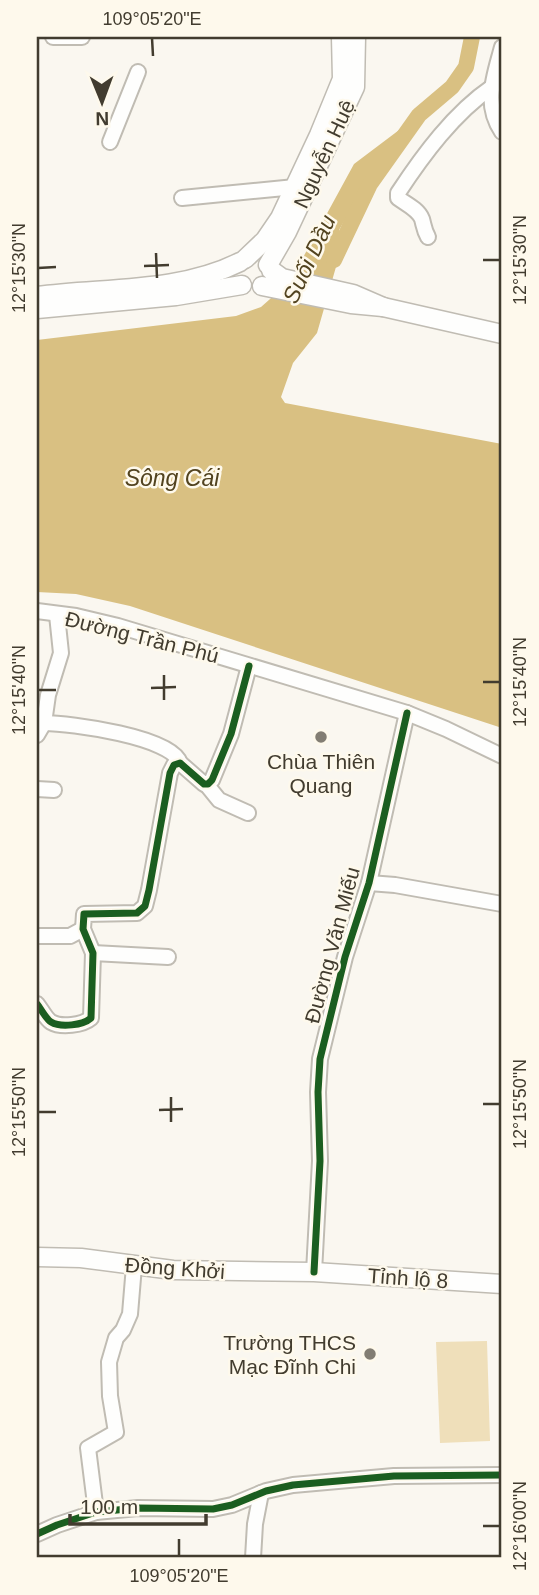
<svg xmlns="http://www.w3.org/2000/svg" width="539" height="1595" font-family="Helvetica,sans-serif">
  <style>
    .green { fill: #efdfba }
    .water { fill: #d9c082 }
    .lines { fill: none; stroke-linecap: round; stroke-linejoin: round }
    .river { stroke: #d9c082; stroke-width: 16 }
    .minor-casing { stroke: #c0bcb3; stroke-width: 18 }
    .major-casing { stroke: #c0bcb3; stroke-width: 21 }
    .minor { stroke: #fefefd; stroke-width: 14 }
    .major { stroke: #fefefd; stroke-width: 18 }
    .cycleway-casing { stroke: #fef9ec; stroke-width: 11 }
    .cycleway { stroke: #1b5e20; stroke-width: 7 }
    .ticks { fill: none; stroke: #423c2f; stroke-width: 2.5 }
    .poi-dot { fill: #827d73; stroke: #fef9ec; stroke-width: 2.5 }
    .labels { text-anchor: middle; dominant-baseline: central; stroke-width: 5; stroke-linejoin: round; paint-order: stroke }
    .street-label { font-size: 21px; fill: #423c2f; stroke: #fef9ec }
    .poi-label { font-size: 21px; fill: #423c2f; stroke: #fef9ec }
    .water-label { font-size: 23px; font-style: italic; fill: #52431f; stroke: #fef9ec }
    .neatline { fill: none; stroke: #423c2f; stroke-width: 2.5 }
    .ticks-label { font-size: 18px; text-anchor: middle; fill: #423c2f }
  </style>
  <rect width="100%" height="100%" fill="#faf7f0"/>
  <polygon class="green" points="487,1341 490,1441 440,1443 436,1342"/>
  <polygon class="water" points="419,115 370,178 339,230 342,246 317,333 293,363 281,397 285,403 502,444 502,728 130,606 76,594 37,592 37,340 236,316 261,307 278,292 294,274 354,164"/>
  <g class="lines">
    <polyline class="river" points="334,260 370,184 419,115 452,87 466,67 472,37"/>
    <g class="minor-casing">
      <g id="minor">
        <polyline points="53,37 82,37"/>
        <path d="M502 47C494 77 483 104 502 132"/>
        <polyline points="110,142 138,72"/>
        <polyline points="182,198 295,187"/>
        <path d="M428 237C424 230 424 226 422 219 418 209 406 204 398 198V193C423 155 454 113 492 87"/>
        <polyline points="37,611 76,616 118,626 407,713 446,729 502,756"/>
        <path d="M44 723C70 723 173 737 180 763"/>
        <polyline points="37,735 44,723 48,695 61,653 57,615"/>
        <polyline points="206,784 219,800 248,813"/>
        <polyline points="37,789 54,790"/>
        <polyline points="369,883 395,885 502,904"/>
        <polyline points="37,936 70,936 83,929"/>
        <polyline points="93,953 168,957"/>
        <path d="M37 1004C41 1009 46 1019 51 1022 61 1028 83 1025 91 1018L93 953 83 929 84 914 137 913 145 906 149 890 170 773 174 765 180 763 204 784H208L212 780 231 734 249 666"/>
        <polyline points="314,1272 320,1161 318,1092 320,1059 345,957 369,883 407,713"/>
        <polyline points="96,1512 88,1448 116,1432 110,1396 109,1362 116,1338 123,1330 130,1314 134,1266"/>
        <polyline points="37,1534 57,1525 96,1512 138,1508 213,1509 232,1505 266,1491 293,1485 394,1476 502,1475"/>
        <polyline points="253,1558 255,1524 261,1493"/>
      </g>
    </g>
    <g class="major-casing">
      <g id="major">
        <polyline points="245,259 265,240 280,218 319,135 342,79 341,37"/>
        <polyline points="268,265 287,232 355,87 356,37"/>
        <polyline points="262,286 351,304 383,307 353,294 282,278 271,270"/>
        <path d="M37 296C104 287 178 293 240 262"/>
        <polyline points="383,307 502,334"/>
        <polyline points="37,309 176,296 242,285"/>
        <polyline points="37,1257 81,1258 173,1270 314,1272 502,1284"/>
      </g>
    </g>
    <use href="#minor" class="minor"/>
    <use href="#major" class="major"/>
    <g class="cycleway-casing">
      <g id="cycleway">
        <path d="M37 1004C41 1009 46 1019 51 1022 61 1028 83 1025 91 1018L93 953 83 929 84 914 137 913 145 906 149 890 170 773 174 765 180 763 204 784H208L212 780 231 734 249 666"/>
        <polyline points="314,1272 320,1161 318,1092 320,1059 345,957 369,883 407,713"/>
        <polyline points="37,1534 57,1525 96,1512 138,1508 213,1509 232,1505 266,1491 293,1485 394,1476 502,1475"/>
      </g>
    </g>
    <use href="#cycleway" class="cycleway"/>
  </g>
  <path class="ticks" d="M152 38 153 56M156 253 157 278M483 260H500M144 266 169 265M38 268 56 267M164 675V700M483 682H500M151 688 176 687M38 690H56M171 1097V1122M483 1104H500M159 1110 183 1109M38 1112H56M483 1526H500M179 1539V1556"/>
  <g class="poi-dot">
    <circle cx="321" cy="737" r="7"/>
    <circle cx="370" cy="1354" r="7"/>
  </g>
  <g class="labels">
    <g class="street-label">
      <text transform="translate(324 154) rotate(-65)">Nguyễn Huệ</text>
      <text transform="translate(142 637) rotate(14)">Đường Trần Phú</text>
      <text transform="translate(332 945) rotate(-75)">Đường Văn Miếu</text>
      <text transform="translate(175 1268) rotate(4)">Đồng Khởi</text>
      <text transform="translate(408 1278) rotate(4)">Tỉnh lộ 8</text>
    </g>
    <g class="poi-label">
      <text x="321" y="761">Chùa Thiên<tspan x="321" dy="24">Quang</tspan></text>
      <text x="356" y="1342" text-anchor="end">Trường THCS<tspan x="356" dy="24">Mạc Đĩnh Chi</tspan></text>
    </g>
    <g class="water-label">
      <text transform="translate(309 259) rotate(-65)">Suối Dầu</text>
      <text x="172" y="478">Sông Cái</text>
    </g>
  </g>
  <rect width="539" height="1595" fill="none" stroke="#fef9ec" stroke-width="77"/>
  <g transform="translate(102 102) rotate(179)" stroke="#fef9ec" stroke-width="5" paint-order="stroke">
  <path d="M0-5L12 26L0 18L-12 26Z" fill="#423c2f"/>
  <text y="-10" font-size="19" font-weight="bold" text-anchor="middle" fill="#423c2f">N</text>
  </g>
  <path d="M70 1514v10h136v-10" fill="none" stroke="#423c2f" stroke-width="3.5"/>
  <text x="80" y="1514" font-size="21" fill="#423c2f" stroke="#fef9ec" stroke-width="5" paint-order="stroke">100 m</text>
  <rect x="38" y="38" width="462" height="1518" class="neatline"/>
  <g class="ticks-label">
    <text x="152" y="25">109°05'20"E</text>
    <text transform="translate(520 260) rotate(-90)" y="6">12°15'30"N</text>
    <text transform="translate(19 268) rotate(-90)" y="6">12°15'30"N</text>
    <text transform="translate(520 682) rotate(-90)" y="6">12°15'40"N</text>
    <text transform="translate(19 690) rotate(-90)" y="6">12°15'40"N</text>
    <text transform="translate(520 1104) rotate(-90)" y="6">12°15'50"N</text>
    <text transform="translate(19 1112) rotate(-90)" y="6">12°15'50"N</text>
    <text transform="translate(520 1526) rotate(-90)" y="6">12°16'00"N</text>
    <text x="179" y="1582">109°05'20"E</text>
  </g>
</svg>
